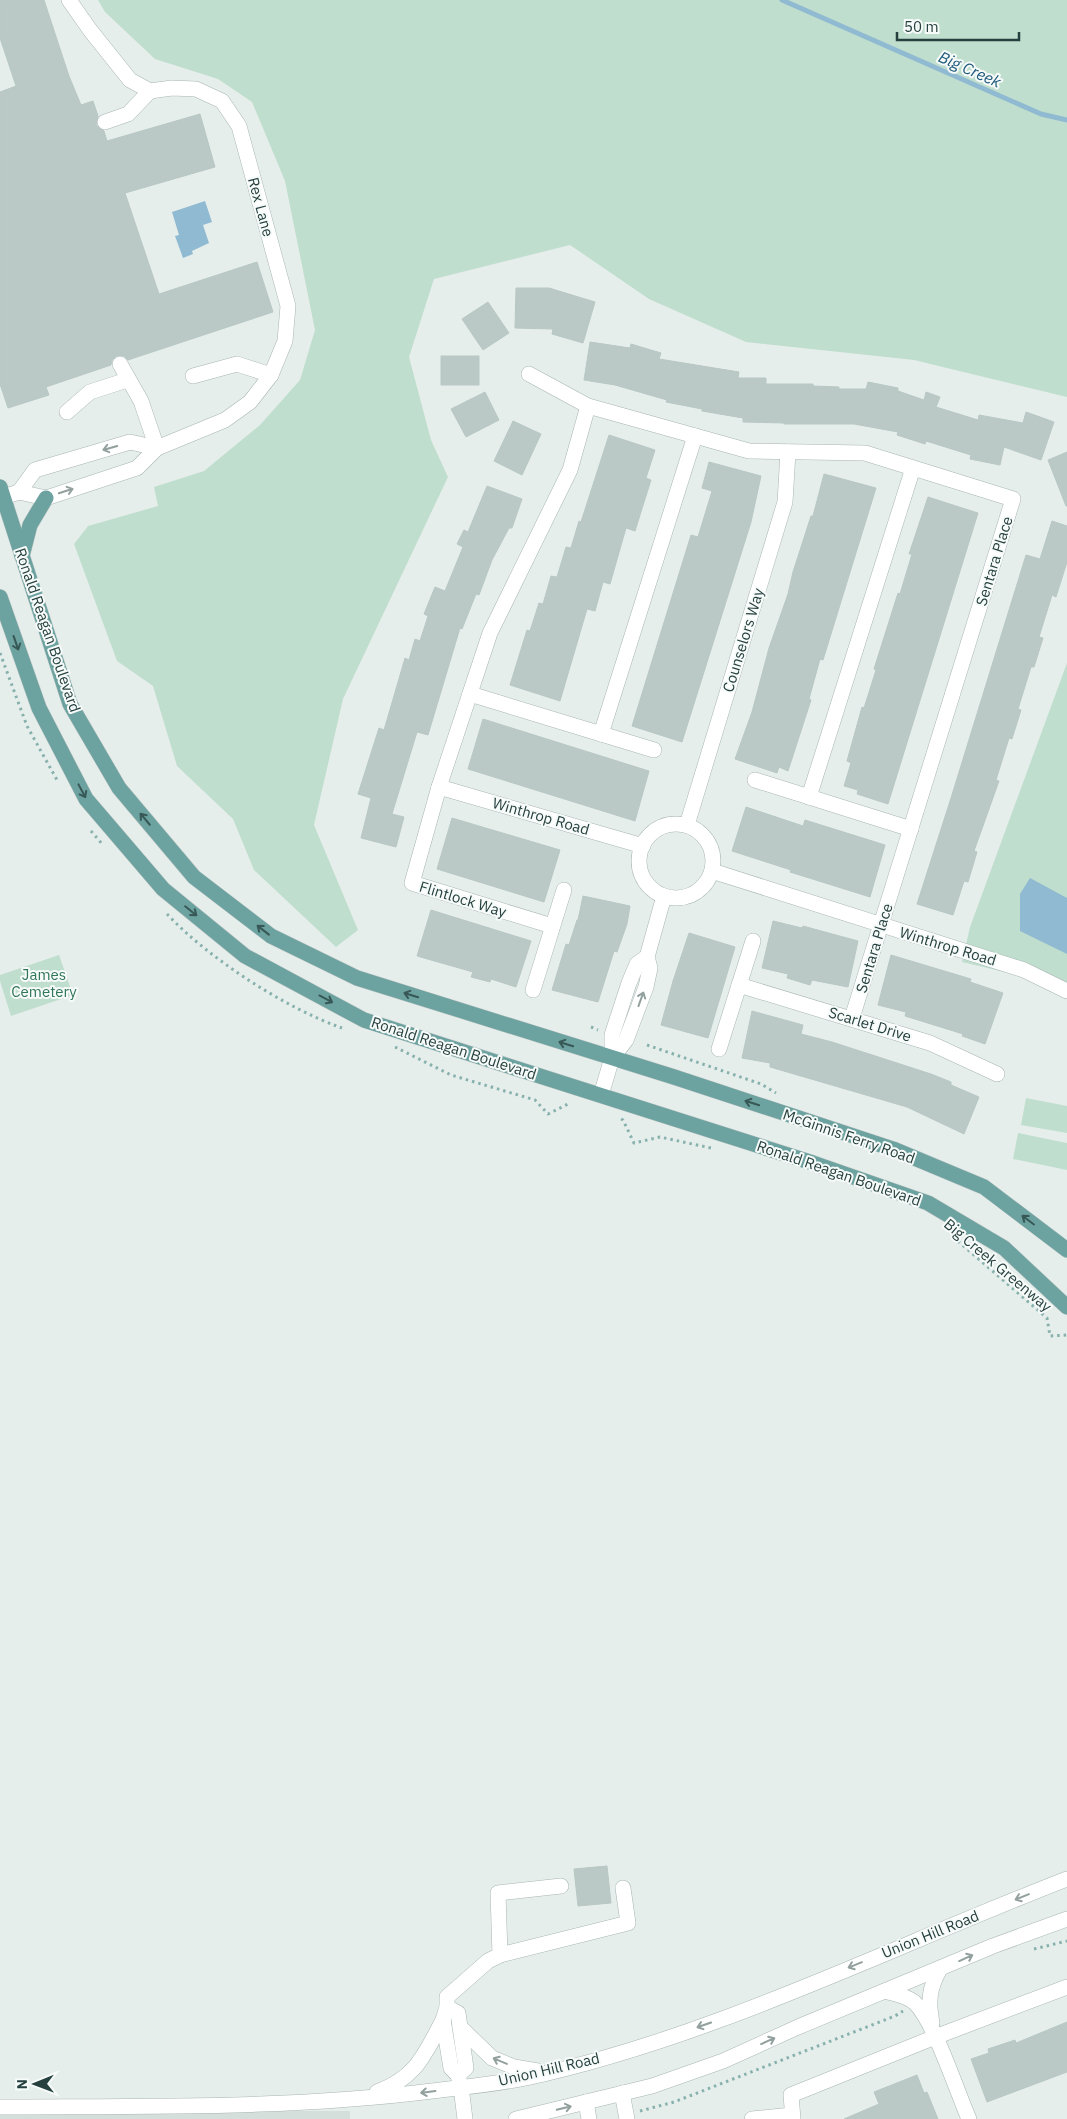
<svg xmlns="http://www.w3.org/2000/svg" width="1067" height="2119" font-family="'IBM Plex Sans',sans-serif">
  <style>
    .built { fill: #d4dedb }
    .green { fill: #c0dece }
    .water { fill: #90bad1 }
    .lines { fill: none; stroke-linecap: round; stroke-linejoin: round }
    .stream { stroke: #90bad1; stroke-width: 5 }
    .building { fill: #bbc9c6; stroke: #b8c8c4 }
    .minor-casing { stroke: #a8b6b4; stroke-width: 16 }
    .major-casing { stroke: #c2cac9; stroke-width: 16 }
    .path { stroke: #87b1ac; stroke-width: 3; stroke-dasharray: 2.5 4; stroke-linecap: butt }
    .minor { stroke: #fff; stroke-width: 15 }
    .major { stroke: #6ca29f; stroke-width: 15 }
    .oneway { stroke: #92a09e }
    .oneway2 { stroke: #375856 }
    .labels { text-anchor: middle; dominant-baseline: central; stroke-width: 4; stroke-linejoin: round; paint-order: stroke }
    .street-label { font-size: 15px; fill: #25403e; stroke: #f6faf9 }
    .park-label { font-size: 15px; fill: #307659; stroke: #f6faf9 }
    .water-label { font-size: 16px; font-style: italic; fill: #205a7b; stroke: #f6faf9 }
  </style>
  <rect width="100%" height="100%" fill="#e6eeec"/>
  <polygon class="built" points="0,2110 350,2111 350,2119 0,2119"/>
  <g class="green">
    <polygon points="98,0 1067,0 1067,397 914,360 746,342 649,299 570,245 434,279 409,357 431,440 448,477 343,699 314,825 358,930 336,947 254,870 233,819 177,766 153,686 117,661 74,544 88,526 158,506 154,487 204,471 260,425 300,380 315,330 285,181 252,102 218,79 155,59 105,12"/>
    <polygon points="1067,663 1067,987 962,962 970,927"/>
    <polygon points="59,955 73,995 11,1016 0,981 0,975"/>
    <polygon points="1026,1098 1067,1106 1067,1133 1021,1125"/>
    <polygon points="1018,1133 1067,1143 1067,1170 1013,1159"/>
  </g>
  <g class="water">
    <polygon points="205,201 212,222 203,225 209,243 192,251 193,254 183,258 175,236 179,235 172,212"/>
    <polygon points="1030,878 1067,898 1067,954 1020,931 1020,894"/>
  </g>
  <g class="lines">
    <polyline class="stream" points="782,0 1041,114 1067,120"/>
  </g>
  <g class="building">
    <polygon points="0,0 44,0 69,76 81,105 93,101 98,116 96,125 104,131 107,141 200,114 215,167 125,193 159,294 257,262 273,312 128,360 124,356 116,356 112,360 111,365 46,387 49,395 8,408 0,384 0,92 16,86 0,38"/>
    <polygon points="516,288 549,288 595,302 583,343 552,334 553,329 515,328"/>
    <polygon points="488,302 509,333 483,350 462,319"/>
    <polygon points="590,342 630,348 631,344 661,353 659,359 739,372 738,378 766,378 766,384 813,384 813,386 839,387 839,389 866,389 868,382 898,388 898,391 924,400 926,392 940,397 936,407 978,420 979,415 1023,423 1026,412 1054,422 1041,460 1004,447 1000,465 970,459 971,455 926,441 925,444 897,435 898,432 854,424 784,424 784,423 743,422 743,418 702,411 702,409 666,402 667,400 615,385 584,380"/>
    <rect x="441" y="356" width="38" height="29"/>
    <polygon points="485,392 499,420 466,437 451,409"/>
    <polygon points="513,421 541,434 522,475 494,461"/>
    <polygon points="609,435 655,450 646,478 651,480 635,531 626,528 610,584 603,582 595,611 587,609 560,701 510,685 527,630 530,631 539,603 543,604 551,576 557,577 566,547 571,548 579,521 581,522"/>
    <polygon points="1067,452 1067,506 1066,506 1048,460"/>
    <polygon points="709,462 761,476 751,522 682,742 632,726 691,535 698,537 712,491 702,488"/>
    <polygon points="824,474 876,488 823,660 820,659 809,699 811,700 788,771 779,767 777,773 735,759 752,712 769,648 788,594 793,572 811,516 813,516"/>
    <polygon points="487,486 522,499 512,528 509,528 492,560 479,595 476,594 462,629 460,628 428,735 417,732 392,814 404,817 396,847 361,838 371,798 358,794 379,728 384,730 405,658 409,660 415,639 420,641 428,616 424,614 435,587 445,591 463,547 457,544 464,530 468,532"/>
    <polygon points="928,497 978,513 888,804 857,794 858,790 844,786 851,763 847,761 862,707 864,708 876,670 874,669 898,593 900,594 912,554 909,554"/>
    <polygon points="1052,521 1067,526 1067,562 1056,597 1052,595 1039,637 1043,638 1034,667 1031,667 1018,709 1021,710 1012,739 1009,738 996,780 999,781 974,851 977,852 968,882 964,881 953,915 917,904 951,798 1026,555 1040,559"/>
    <polygon points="483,719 649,771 635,821 468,769"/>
    <polygon points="746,807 803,826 805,820 885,845 870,897 790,872 791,870 732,851"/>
    <polygon points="452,818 560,850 544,902 437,869"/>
    <polygon points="583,896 630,906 627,924 617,952 614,951 598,1002 552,990 566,944 569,945 577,920 578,920"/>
    <polygon points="431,910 531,941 516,987 491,979 490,982 471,977 473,972 417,956"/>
    <polygon points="773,921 802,928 803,926 858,941 848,987 812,980 810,985 787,978 788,974 762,968"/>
    <polygon points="689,933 735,947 708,1038 661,1025 673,981"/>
    <polygon points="891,955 971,979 970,982 1003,993 985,1044 962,1036 963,1034 905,1016 906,1012 878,1005"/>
    <polygon points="752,1011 803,1025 801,1034 832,1042 931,1074 951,1082 951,1085 979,1097 964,1134 907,1107 770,1067 770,1063 742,1058"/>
    <polygon points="607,1866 611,1903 578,1906 574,1869"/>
    <polygon points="1067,2022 1067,2072 987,2102 971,2059 989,2053 988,2049 1015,2040 1016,2043"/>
    <polygon points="917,2075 924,2093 927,2092 938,2119 844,2119 879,2104 874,2092"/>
  </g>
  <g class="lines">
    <g class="minor-casing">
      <g id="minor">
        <polyline points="105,122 128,114 150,91"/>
        <polyline points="120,364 141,401 157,448"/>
        <polyline points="529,374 588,406 749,451 865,453 1013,499 852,1018"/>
        <polyline points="193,376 237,364 271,375"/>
        <polyline points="67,412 90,392 127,380"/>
        <polyline points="19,492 35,470 130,442 157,448"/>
        <polyline points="0,498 19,492 46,498 137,468 157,448 225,420 250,402 271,375 285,341 288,306 239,126 222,101 196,89 172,88 150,91 130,80 90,30 69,0"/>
        <polyline points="470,694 654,750"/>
        <polyline points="601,734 695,436"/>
        <polyline points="755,780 911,829"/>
        <polyline points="439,787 643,846"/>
        <polyline points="809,797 913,468"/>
        <circle cx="676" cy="861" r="37"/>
        <polyline points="687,825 785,502 788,452"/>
        <polyline points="712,871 1024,970 1067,991"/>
        <polyline points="552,926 412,883 439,787 490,633 570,470 588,406"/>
        <polyline points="739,985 930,1043 997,1074"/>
        <polyline points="533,990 564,890"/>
        <polyline points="719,1049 753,941"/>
        <polyline points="612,1058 626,1040 646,987 650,968 647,957 664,896"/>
        <polyline points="601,1095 612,1058 612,1035 629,983 637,964 647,957"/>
        <polyline points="500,1955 628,1923 623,1888"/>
        <path d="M885 1991C895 1994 905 1995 914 2002 934 2020 957 2092 969 2119"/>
        <polyline points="447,2007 458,2013 466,2068 458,2075"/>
        <path d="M932 2023C928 2002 929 1988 940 1969"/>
        <polyline points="460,2027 492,2058 514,2067 538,2071"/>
        <path d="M377 2092C417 2077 424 2055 443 2020"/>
        <polyline points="622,2093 627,2119"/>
        <polyline points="586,2102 589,2119"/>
        <path d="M0 2107C144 2106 289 2109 432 2091 463 2087 495 2084 526 2078 714 2037 888 1948 1067 1879"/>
        <polyline points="465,2119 461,2087 458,2075 451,2068 443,2020 447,2007 447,1997 488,1961 500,1955 498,1893 561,1886"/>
        <polyline points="516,2119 652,2086 723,2061 798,2027 993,1946 1067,1919"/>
        <polyline points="752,2119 792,2115"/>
        <polyline points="793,2119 791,2095 935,2037 1067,1987"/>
      </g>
    </g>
    <g class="major-casing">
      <g id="major">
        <polyline points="0,487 70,704 119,788 194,877 271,936 357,978 674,1077 893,1149 984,1187 1067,1250"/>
        <polyline points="22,556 30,525 46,498"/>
        <polyline points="0,597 39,708 86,799 163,889 245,956 364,1020 813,1163 928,1203 1004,1248 1067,1307"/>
      </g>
    </g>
    <g class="path">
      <polyline points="0,653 27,726 57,780"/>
      <polyline points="91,831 103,845"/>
      <path d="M167 914C208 958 285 1008 342 1028"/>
      <polyline points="591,1027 598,1030"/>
      <polyline points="647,1045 761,1084 776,1093"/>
      <polyline points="395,1047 451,1075 535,1100 548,1114 570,1103"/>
      <polyline points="621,1119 623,1120 634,1143 660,1137 711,1148"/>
      <polyline points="953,1237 1047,1318 1050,1336 1067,1335"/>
      <polyline points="1034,1949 1067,1941"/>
      <polyline points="640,2111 674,2102 895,2016 903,2011"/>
    </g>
    <use href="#minor" class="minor"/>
    <use href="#major" class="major"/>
  </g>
  <defs><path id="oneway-shaft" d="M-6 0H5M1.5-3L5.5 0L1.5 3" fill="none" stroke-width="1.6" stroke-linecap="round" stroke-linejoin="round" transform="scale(1.25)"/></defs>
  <g class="oneway">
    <use href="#oneway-shaft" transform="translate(110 448) rotate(164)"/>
    <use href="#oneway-shaft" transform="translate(66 491) rotate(-18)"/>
    <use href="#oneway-shaft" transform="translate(641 999) rotate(-70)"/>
    <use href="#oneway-shaft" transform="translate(1022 1897) rotate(158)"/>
    <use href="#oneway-shaft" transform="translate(966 1958) rotate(-24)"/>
    <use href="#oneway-shaft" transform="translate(855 1965) rotate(158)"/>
    <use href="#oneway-shaft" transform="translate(704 2025) rotate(161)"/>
    <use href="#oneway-shaft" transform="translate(768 2041) rotate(-24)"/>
    <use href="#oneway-shaft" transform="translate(500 2061) rotate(-157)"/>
    <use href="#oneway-shaft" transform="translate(428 2092) rotate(173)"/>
    <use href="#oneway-shaft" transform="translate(564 2108) rotate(-14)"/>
  </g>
  <g class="oneway2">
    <use href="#oneway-shaft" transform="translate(16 643) rotate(71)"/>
    <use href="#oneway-shaft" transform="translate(82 791) rotate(62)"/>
    <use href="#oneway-shaft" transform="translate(145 819) rotate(-130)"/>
    <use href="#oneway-shaft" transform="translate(191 911) rotate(39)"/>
    <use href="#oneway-shaft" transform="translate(263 930) rotate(-142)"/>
    <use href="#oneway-shaft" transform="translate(411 995) rotate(-163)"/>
    <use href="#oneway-shaft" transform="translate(326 999) rotate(28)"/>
    <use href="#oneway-shaft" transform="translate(566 1044) rotate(-163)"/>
    <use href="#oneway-shaft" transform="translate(752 1103) rotate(-162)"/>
    <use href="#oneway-shaft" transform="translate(1028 1220) rotate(-143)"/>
  </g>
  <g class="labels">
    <g class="street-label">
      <text transform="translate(261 207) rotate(75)">Rex Lane</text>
      <text transform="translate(994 561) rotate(-73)">Sentara Place</text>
      <text transform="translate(48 630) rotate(71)">Ronald Reagan Boulevard</text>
      <text transform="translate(743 640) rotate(-73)">Counselors Way</text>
      <text transform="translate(541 816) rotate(16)">Winthrop Road</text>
      <text transform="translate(463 899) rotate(17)">Flintlock Way</text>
      <text transform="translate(948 946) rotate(17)">Winthrop Road</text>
      <text transform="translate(874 948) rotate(-73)">Sentara Place</text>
      <text transform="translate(870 1024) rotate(17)">Scarlet Drive</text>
      <text transform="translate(454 1048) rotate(18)">Ronald Reagan Boulevard</text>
      <text transform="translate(849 1136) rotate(19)">McGinnis Ferry Road</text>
      <text transform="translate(839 1173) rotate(19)">Ronald Reagan Boulevard</text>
      <text transform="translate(998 1265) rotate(40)">Big Creek Greenway</text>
      <text transform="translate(930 1934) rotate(-22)">Union Hill Road</text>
      <text transform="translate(549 2069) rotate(-13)">Union Hill Road</text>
    </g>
    <g class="park-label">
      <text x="44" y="974">James<tspan x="44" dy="17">Cemetery</tspan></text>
    </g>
    <g class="water-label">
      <text transform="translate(970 69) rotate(24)">Big Creek</text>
    </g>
  </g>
  <g transform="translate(35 2084) rotate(269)" stroke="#f6faf9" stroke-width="4" paint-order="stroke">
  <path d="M0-4L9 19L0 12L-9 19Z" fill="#25403e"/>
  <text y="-8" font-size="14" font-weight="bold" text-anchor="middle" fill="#25403e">N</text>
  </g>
  <path d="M897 32v8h122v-8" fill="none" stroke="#25403e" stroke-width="2.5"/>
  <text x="904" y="32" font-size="15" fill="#25403e" stroke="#f6faf9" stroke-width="4" paint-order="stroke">50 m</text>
</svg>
